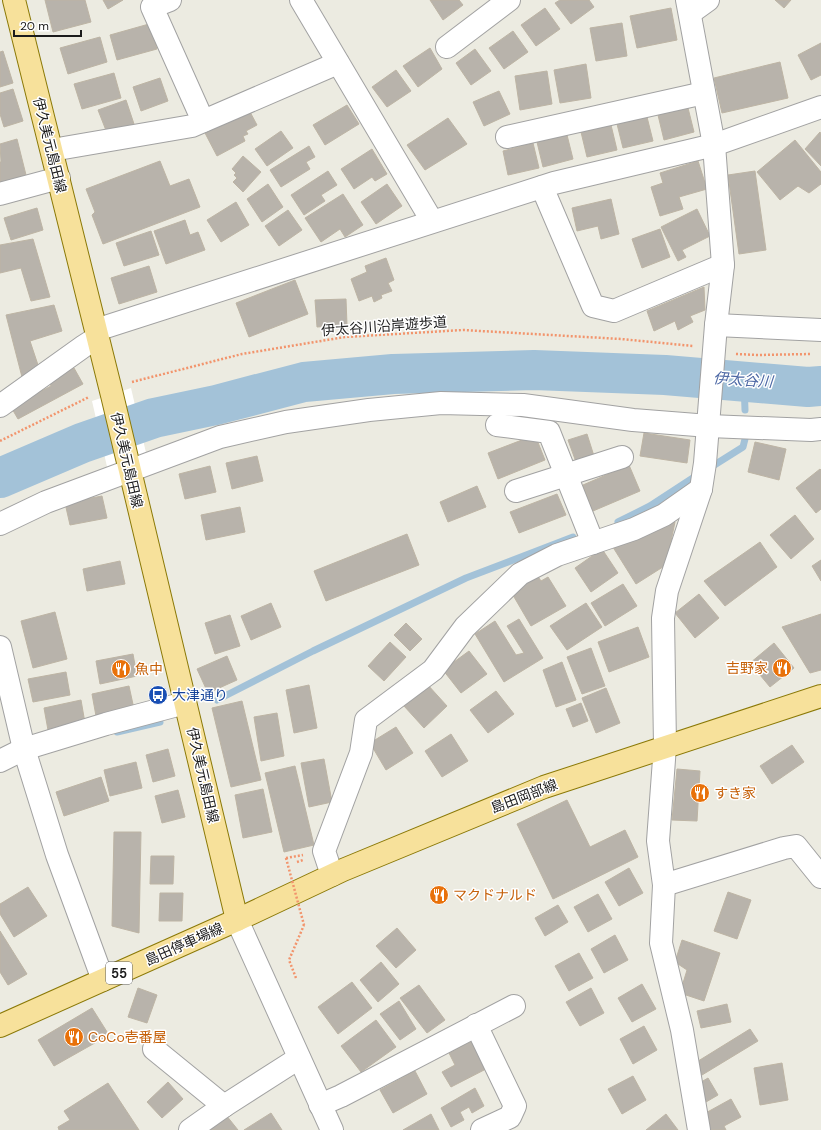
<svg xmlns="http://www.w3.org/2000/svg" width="821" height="1130" font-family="'DM Sans','Noto Sans JP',sans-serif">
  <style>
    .pier { fill: #fff }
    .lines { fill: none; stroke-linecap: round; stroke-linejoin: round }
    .stream { stroke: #a3c2d8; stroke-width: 7 }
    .river { stroke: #a3c2d8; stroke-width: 40 }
    .building { fill: #b8b3ab; stroke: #bdb4a4 }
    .minor-casing { stroke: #a2a2a2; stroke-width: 24 }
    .major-casing { stroke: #8b7907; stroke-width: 24 }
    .path { stroke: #f2946c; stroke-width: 2.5; stroke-dasharray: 2 2; stroke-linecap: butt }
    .minor { stroke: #fff; stroke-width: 22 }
    .major { stroke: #f7e19b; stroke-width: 22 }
    .path-bridge { stroke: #f2946c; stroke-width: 2.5; stroke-dasharray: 2 2; stroke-linecap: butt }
    .labels { text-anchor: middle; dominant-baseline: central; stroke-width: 3; stroke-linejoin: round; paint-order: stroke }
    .shield { fill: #fff; stroke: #5f5f5f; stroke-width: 1 }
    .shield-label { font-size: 13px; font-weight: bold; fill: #1b1b1b }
    .street-label { font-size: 14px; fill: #1b1b1b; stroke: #fff }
    .food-label { font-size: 14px; fill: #c56008; stroke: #fff; text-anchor: start }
    .transit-label { font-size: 14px; fill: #164399; stroke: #fff; text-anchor: start }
    .water-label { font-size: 15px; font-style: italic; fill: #4d68a5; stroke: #fff }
  </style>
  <rect width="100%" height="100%" fill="#ecebe1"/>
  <polygon class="pier" points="131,388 147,457 108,471 92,401"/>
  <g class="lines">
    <g class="stream">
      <polyline points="744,382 745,410"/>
      <polyline points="708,469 743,447 745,439"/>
      <polyline points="618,522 650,506 699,474"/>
      <polyline points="217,700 313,651 466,578 573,537"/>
      <polyline points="117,732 160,722"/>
    </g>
    <polyline class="river" points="0,478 82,443 154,418 216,405 304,382 393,374 534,370 665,375 808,387 821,386"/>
  </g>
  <g class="building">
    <polygon points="45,0 85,0 91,22 53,32"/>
    <polygon points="103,0 123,0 108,9"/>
    <polygon points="430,0 459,0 463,5 443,20"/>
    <polygon points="560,0 589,0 594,7 571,24 555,3"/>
    <polygon points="775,0 791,0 784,8"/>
    <polygon points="545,8 560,29 536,46 521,25"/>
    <polygon points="671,8 677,40 637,48 630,16"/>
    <polygon points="622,23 627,56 596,61 590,28"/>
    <polygon points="149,24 157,49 117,60 110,35"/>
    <polygon points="513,31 528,52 504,69 489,48"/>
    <polygon points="100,37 107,62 68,74 60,48"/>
    <polygon points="821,43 821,75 811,80 798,55"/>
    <polygon points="430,48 442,69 418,87 403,66"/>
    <polygon points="475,49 491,71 471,85 456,63"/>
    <polygon points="3,51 13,83 0,87 0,52"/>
    <polygon points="780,62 788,98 722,113 714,78"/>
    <polygon points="586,64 591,98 560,103 554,70"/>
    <polygon points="396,70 411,91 387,107 372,87"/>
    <polygon points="547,71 552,104 520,110 515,76"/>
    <polygon points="114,73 121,98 82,109 74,84"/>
    <polygon points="160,78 168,101 141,111 133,87"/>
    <polygon points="13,89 23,121 4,127 0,114 0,93"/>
    <polygon points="499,91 510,114 484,126 473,102"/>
    <polygon points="126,100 134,124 107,133 98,110"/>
    <polygon points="347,105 359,124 325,145 313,125"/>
    <polygon points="688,108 694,132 664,140 658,115"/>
    <polygon points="249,110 257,125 246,131 248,134 243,136 245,141 217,156 205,133"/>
    <polygon points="647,117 653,141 623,148 617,124"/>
    <polygon points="448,118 467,144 425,170 407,145"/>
    <polygon points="611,125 617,150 587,157 581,132"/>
    <polygon points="281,131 293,148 267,166 255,149"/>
    <polygon points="820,132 821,134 821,166 805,149"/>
    <polygon points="567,135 573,159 543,167 537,142"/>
    <polygon points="17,139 26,175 0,183 0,162 1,162 0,144"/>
    <polygon points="795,140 821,172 821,184 809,193 798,186 780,200 757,172"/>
    <polygon points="533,143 539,168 508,175 503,151"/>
    <polygon points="309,146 315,157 306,162 310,169 281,187 270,170"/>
    <polygon points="372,149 387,174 375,181 372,177 354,189 341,169"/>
    <polygon points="243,156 261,172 243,192 233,182 237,178 234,175 236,173 232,169"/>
    <polygon points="160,161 170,186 189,179 200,207 103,244 92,215 95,212 86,189"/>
    <polygon points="698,161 707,189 679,197 683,209 660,216 651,187 663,183 660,173"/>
    <polygon points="328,171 337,185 321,195 325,201 304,215 291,195"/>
    <polygon points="755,171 766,250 739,254 728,175"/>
    <polygon points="268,184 283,207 262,222 247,199"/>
    <polygon points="387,184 402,206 376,224 361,202"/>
    <polygon points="343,194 363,225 345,237 340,229 321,242 305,218"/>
    <polygon points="611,199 619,234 601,239 598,226 577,231 572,208"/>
    <polygon points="236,202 249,225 221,242 207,220"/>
    <polygon points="37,208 43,230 11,240 4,218"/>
    <polygon points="697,209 710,236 682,250 686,257 678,261 661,227"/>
    <polygon points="288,210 302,230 279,246 265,226"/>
    <polygon points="185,220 190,235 198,232 205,250 166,264 154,231"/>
    <polygon points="660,229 670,257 642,268 632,239"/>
    <polygon points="151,231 159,255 124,266 116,243"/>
    <polygon points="33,239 50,297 31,301 21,268 0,273 0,245"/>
    <polygon points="386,258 394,280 388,283 392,291 381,295 382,298 374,302 372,296 359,301 351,279 367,272 365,266"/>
    <polygon points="149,266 157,292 119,304 111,278"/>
    <polygon points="295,280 308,314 249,337 236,303"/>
    <polygon points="704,287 705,310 690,316 693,322 678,330 675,321 654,331 647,311"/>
    <polygon points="346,299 347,325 317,327 315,300"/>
    <polygon points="54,305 62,331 30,341 40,371 22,377 6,315"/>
    <polygon points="74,368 83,384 18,419 11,407 51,386 49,381"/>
    <polygon points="644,433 690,440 687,463 640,456"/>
    <polygon points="587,434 594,456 576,462 568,440"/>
    <polygon points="535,435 545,460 498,479 488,453"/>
    <polygon points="755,442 786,449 779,480 748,472"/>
    <polygon points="257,456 263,481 232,489 226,463"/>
    <polygon points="629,465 640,491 593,511 583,485"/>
    <polygon points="210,466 216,492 185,499 179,474"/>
    <polygon points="820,469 821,470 821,509 816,513 796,488"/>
    <polygon points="477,486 486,507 448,522 440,502"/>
    <polygon points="557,494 566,515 519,533 510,512"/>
    <polygon points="102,496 107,518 70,525 65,503"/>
    <polygon points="240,507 245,532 206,540 201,515"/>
    <polygon points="795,515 814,539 791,559 770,535"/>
    <polygon points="675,522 666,565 636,584 611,544"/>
    <polygon points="407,534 419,565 326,601 314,571"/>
    <polygon points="760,542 777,567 725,606 704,581"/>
    <polygon points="602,549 618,573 591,592 575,568"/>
    <polygon points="821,560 821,581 812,566"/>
    <polygon points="120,561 125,584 87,591 83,569"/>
    <polygon points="537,575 541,581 548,577 566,606 531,626 510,590"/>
    <polygon points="623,584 637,606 605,626 591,603"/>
    <polygon points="699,594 719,618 695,638 675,613"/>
    <polygon points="271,603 281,627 251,640 241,616"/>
    <polygon points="586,603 602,627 567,650 550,626"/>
    <polygon points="55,612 67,659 33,668 21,621"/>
    <polygon points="821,614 821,670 810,673 782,627"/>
    <polygon points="230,615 240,646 215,654 205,623"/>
    <polygon points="519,619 543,658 504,682 475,634 495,621 516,655 524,653 507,626"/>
    <polygon points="406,623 422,639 410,651 394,635"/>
    <polygon points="638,627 649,657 609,672 598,642"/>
    <polygon points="390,642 406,657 384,681 368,666"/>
    <polygon points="774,643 794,668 770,687 750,663"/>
    <polygon points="591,648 605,686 582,694 567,657"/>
    <polygon points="469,651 487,674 461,693 443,670"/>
    <polygon points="133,654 137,676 100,684 96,661"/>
    <polygon points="227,656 237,680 208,693 197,669"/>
    <polygon points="562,662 576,700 556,707 543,670"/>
    <polygon points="66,672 70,695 33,702 28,679"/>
    <polygon points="427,684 447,706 424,728 404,706"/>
    <polygon points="309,685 317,728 294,733 286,690"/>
    <polygon points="129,686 134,709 96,716 92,694"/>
    <polygon points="606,688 620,723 596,733 582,698"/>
    <polygon points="496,691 514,714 488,733 470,710"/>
    <polygon points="81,700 85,723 48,730 44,708"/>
    <polygon points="242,701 261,780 231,787 212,708"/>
    <polygon points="581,703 588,721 573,727 566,709"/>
    <polygon points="277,713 284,756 261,761 254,717"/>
    <polygon points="396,727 413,753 386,770 370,743"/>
    <polygon points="451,734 468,761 442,777 425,751"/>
    <polygon points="792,745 804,762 772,784 760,766"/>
    <polygon points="168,749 175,776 153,782 146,755"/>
    <polygon points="324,759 332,802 309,807 301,763"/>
    <polygon points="136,762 142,788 110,796 104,770"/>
    <polygon points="295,766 314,845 284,852 265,773"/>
    <polygon points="677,769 700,771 697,821 672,820"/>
    <polygon points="101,777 109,801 64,816 56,792"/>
    <polygon points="263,789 272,832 243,838 235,795"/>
    <polygon points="178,790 185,817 162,823 155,796"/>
    <polygon points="567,800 590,847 625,830 638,857 553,899 517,824"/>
    <polygon points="114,832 141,832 139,933 112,926"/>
    <polygon points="151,856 174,856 173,884 150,884"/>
    <polygon points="629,868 643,893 619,906 605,882"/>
    <polygon points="28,887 47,916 14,937 0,914 0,904"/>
    <polygon points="728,892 751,900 737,939 714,931"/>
    <polygon points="160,893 183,893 182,921 159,921"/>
    <polygon points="598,894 612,919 588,932 574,907"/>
    <polygon points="558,905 568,922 545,936 535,918"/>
    <polygon points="397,928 416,950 396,968 376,946"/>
    <polygon points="0,931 27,974 8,985 0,972"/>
    <polygon points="615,935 628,960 604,973 591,949"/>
    <polygon points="682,940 720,953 704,1001 680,993 687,970 675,962"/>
    <polygon points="579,953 593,978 569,991 555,966"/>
    <polygon points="381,962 399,984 378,1002 360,980"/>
    <polygon points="352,982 372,1008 338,1034 318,1007"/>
    <polygon points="642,984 656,1009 632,1022 618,998"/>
    <polygon points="419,985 445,1020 427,1033 400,998"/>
    <polygon points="138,988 157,995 147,1023 128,1017"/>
    <polygon points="591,988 604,1013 580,1026 566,1002"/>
    <polygon points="399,1001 416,1029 400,1040 380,1014"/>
    <polygon points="727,1004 731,1022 701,1028 697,1011"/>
    <polygon points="92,1008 109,1035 54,1066 38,1040"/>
    <polygon points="376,1020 396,1047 361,1072 341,1046"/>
    <polygon points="644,1026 657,1050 633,1064 620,1039"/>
    <polygon points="750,1029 758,1041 702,1075 695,1063"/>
    <polygon points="472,1041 486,1069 451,1087 442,1072 455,1065 449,1053"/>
    <polygon points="782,1063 788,1100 760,1105 754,1068"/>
    <polygon points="415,1071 427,1094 393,1113 380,1090"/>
    <polygon points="633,1076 646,1100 622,1114 608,1089"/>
    <polygon points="708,1078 718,1095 706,1102 696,1085"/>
    <polygon points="168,1082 183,1099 162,1118 147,1102"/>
    <polygon points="108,1083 139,1130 59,1130 58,1127 70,1120 64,1111"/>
    <polygon points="475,1088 484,1106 472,1113 469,1107 460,1112 464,1120 451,1127 441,1108"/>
    <polygon points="731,1099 741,1117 724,1126 726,1130 710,1130 702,1115"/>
    <polygon points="271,1113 282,1130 244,1130"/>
    <polygon points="431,1114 439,1130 403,1130"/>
    <polygon points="666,1114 678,1130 646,1130"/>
    <polygon points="226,1115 238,1130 209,1130"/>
  </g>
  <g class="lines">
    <g class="minor-casing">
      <g id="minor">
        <polyline points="170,0 152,7 203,121"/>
        <polyline points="301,0 432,221"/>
        <polyline points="687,0 714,145 723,265 716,325 705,463 701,489 667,591 663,618 665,746 658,841 664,885 661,943 682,1030 699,1130"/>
        <polyline points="690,13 708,0"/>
        <polyline points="447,47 509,0"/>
        <polyline points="507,137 704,93"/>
        <polyline points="52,150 192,126 338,63"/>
        <polyline points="542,187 593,306 614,311 723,265"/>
        <polyline points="0,194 59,178"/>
        <polyline points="716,325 821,330"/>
        <polyline points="96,330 554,183 714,145 821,107"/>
        <polyline points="0,406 84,346 98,337"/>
        <polyline points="497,425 549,432 593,543"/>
        <polyline points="516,491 622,457"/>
        <polyline points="0,524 46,502 220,437 286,422 369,410 441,403 523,405 633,420 709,426 811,430 821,429"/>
        <polyline points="0,647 24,749 57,855 103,980"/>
        <polyline points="0,761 24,749 106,724 185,703"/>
        <polyline points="332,875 324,851 361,753 366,720 433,670 465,627 520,574 557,555 634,529 664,515 701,489"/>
        <polyline points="664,885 784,848 796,846 821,877"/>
        <polyline points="237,920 332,1130"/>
        <polyline points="476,1025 515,1106 510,1117 482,1130"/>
        <polyline points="154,1049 224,1106"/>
        <polyline points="320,1105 341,1096 514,1006"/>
        <polyline points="190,1130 224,1106 299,1058"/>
      </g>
    </g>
    <g class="major-casing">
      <g id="major">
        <polyline points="14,0 112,395 237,920"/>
        <polyline points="0,1026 237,920 343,870 544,787 821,696"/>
      </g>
    </g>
    <g class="path">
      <polyline points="736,354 758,355 811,354"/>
      <polyline points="132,382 242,354 345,337 463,330 621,339 693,346"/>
      <polyline points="0,441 89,397"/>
      <polyline points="286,858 303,855"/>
      <polyline points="297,862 303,860"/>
      <polyline points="296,978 289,960 304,925"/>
    </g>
    <use href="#minor" class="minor"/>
    <use href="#major" class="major"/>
    <polyline class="path-bridge" points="286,858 304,925"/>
  </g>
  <defs>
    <g id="restaurant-disc" transform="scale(1)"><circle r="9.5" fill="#e8710a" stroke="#fff"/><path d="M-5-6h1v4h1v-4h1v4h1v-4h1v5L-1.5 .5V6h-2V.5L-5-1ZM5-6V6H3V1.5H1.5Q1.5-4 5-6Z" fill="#fff"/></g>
    <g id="bus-disc" transform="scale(1)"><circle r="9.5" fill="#1a4fb4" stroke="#fff"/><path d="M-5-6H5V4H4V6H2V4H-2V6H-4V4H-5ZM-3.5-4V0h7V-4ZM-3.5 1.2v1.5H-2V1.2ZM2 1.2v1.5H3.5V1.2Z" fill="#fff"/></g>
  </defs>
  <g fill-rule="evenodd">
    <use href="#restaurant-disc" x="782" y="668"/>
    <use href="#restaurant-disc" x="121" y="669"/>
    <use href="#bus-disc" x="158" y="695"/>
    <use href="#restaurant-disc" x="700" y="793"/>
    <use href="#restaurant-disc" x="439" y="895"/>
    <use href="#restaurant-disc" x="74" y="1037"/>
  </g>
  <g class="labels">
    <rect class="shield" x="106" y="962" width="26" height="22" rx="3"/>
    <g class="shield-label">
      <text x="119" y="973">55</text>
    </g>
    <g class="street-label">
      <text transform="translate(50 145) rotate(76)">伊久美元島田線</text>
      <text transform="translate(384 326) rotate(-4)">伊太谷川沿岸遊歩道</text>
      <text transform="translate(127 460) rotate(77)">伊久美元島田線</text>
      <text transform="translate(203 775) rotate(77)">伊久美元島田線</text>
      <text transform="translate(524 796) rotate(-21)">島田岡部線</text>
      <text transform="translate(184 944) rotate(-24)">島田停車場線</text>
    </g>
    <g class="food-label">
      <text x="768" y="668" text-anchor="end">吉野家</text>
      <text x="135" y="669">魚中</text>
      <text x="714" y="793">すき家</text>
      <text x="453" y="895">マクドナルド</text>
      <text x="88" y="1037">CoCo壱番屋</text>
    </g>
    <g class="transit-label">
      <text x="172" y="695">大津通り</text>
    </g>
    <g class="water-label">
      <text transform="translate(743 380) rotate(4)">伊太谷川</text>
    </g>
  </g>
  <path d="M14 30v6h67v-6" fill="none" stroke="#1b1b1b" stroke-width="2"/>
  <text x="20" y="30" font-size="12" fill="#1b1b1b" stroke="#ffffff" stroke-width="3" paint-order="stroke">20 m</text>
</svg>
